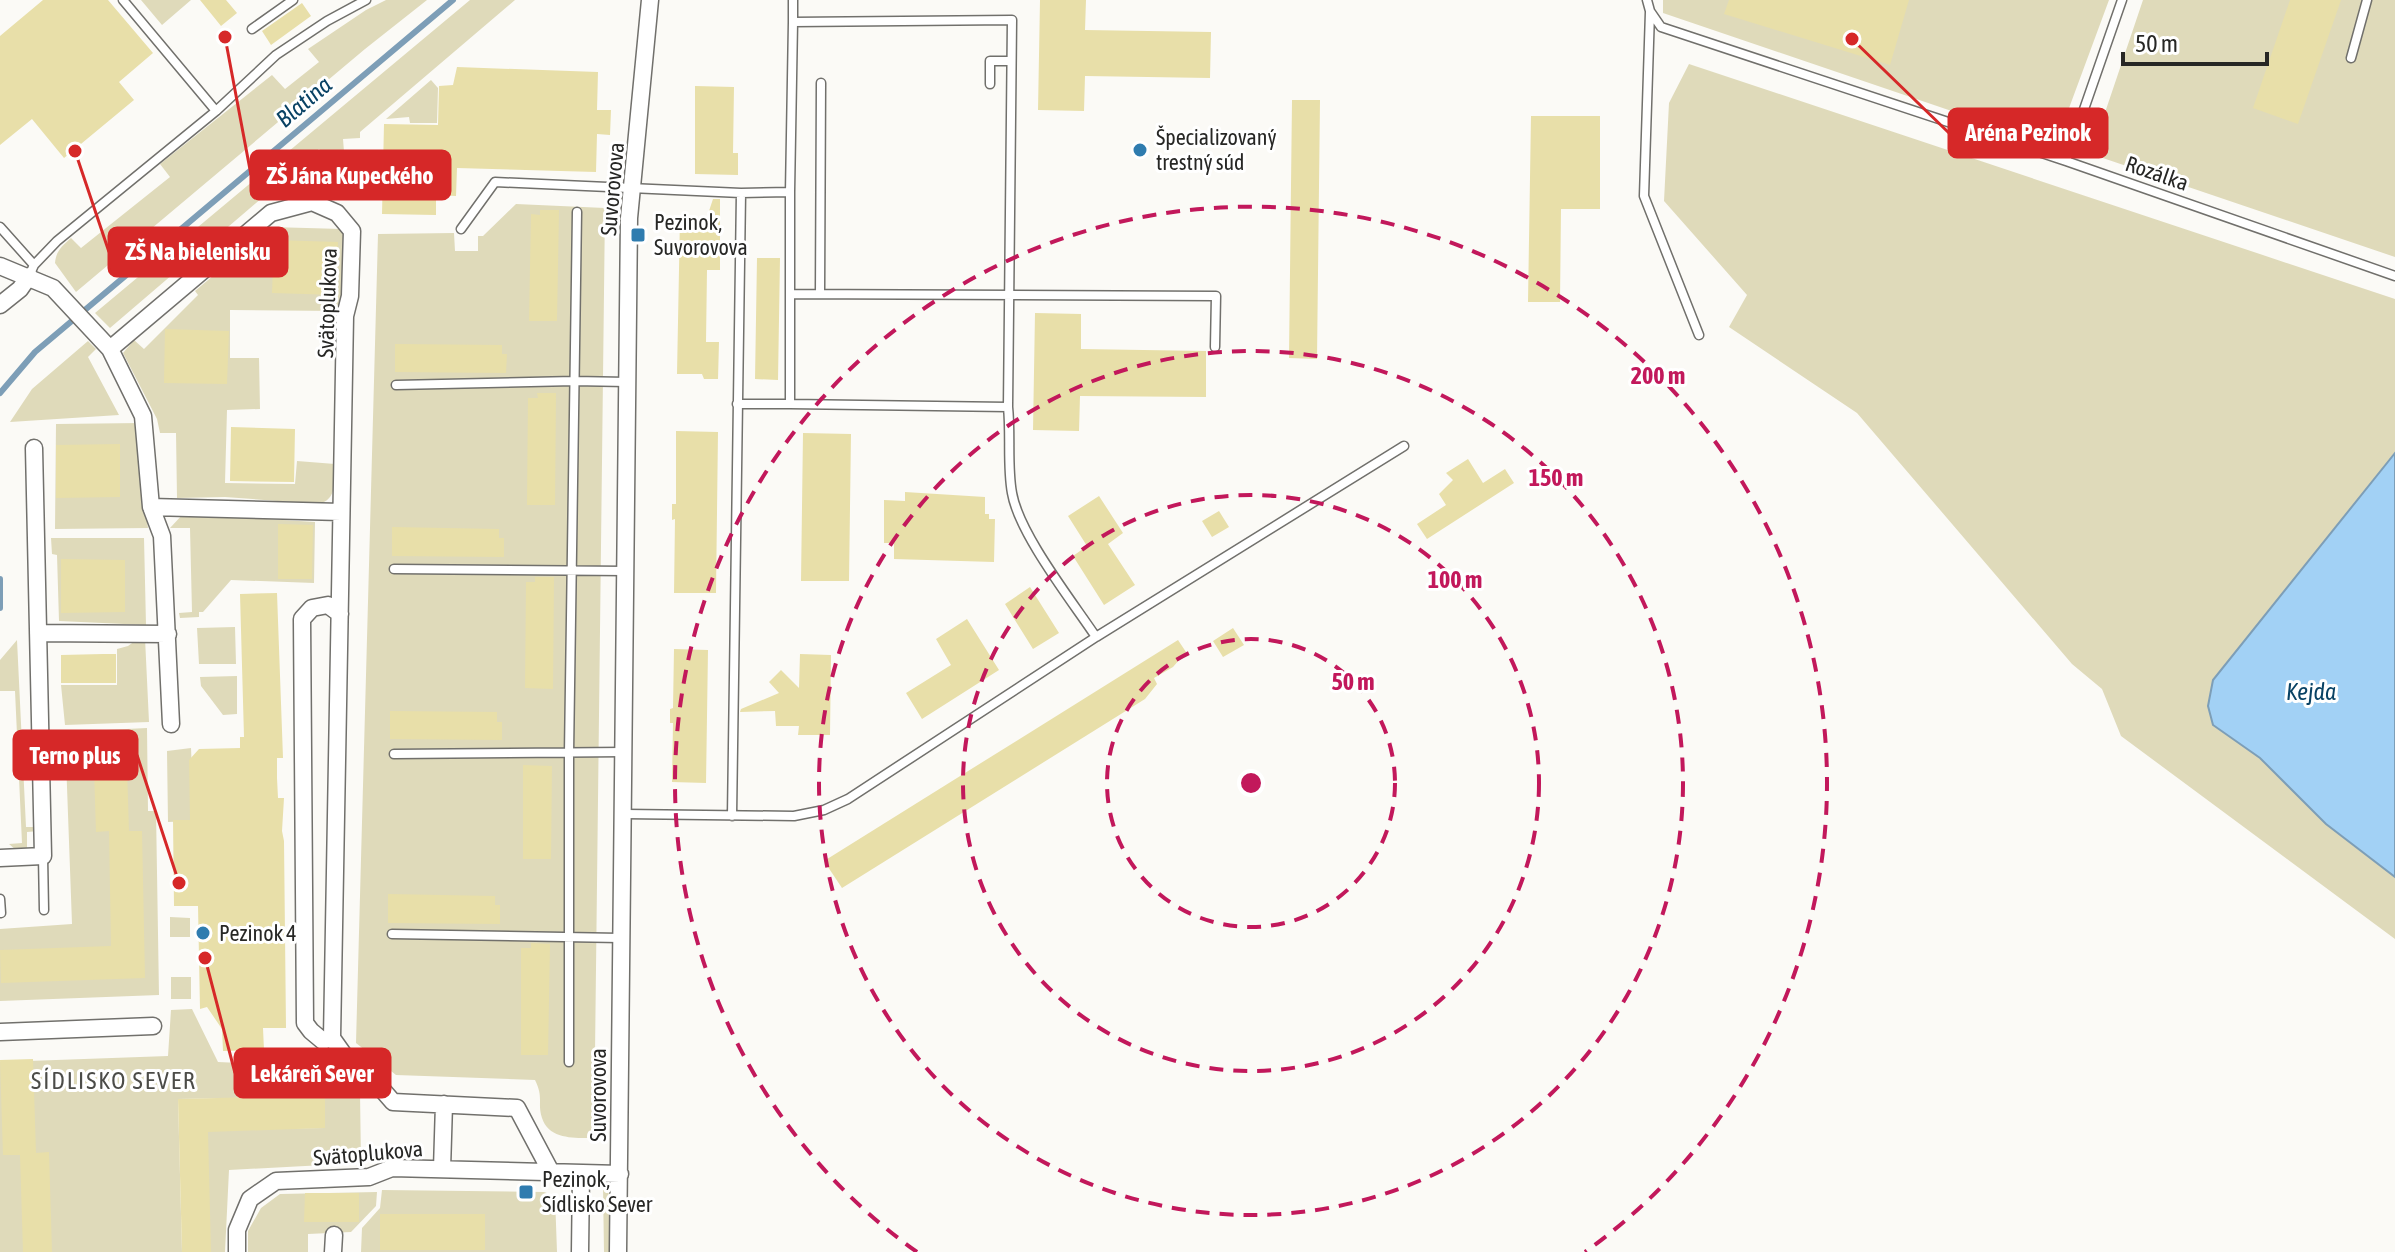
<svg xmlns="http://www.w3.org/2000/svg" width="2395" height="1252" viewBox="0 0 2395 1252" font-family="'Asap Condensed',sans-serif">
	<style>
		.green { fill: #dfdaba }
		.water { fill: #a2d1f5; stroke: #7d9eb7; stroke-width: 2 }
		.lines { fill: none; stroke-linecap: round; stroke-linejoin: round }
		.stream { stroke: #7d9eb7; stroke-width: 6 }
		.building { fill: #e8dfa9 }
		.service-casing { stroke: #71706c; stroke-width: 11 }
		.minor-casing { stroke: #71706c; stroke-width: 19 }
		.service { stroke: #fff; stroke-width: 8 }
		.minor { stroke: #fff; stroke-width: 16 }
		.ring { fill: none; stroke: #c2185b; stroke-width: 4; stroke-dasharray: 14 10 }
		.poi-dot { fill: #2f7caf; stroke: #fff; stroke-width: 3 }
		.labels { text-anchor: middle; stroke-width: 6; stroke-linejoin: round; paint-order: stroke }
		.poi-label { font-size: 22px; fill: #272725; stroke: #fff; text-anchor: start }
		.street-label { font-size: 22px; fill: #272725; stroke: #fff }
		.water-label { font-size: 24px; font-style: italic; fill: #094264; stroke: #fff }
		.neighbourhood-label { font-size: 24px; letter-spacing: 2px; fill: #4c4c48; stroke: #fff }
		.centre { fill: #c2185b; stroke: #fff; stroke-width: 4 }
		.ring-label { font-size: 24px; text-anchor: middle; font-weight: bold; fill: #c2185b; stroke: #fff; stroke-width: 6; stroke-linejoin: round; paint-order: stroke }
		.leader { fill: none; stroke: #d62828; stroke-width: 3 }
		.callout-dot { fill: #d62828; stroke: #fff; stroke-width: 3 }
		.callout { fill: #d62828; stroke: #d62828; stroke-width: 3 }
		.callout-label { font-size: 24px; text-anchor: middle; font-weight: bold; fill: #fff }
	</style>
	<rect width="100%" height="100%" fill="#fbfaf6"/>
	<!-- green -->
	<path class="green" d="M141 0H191L162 25Z
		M386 0H427L365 49 76 292 55 263C56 251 62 246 71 238L81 248 170 177 160 164 272 75 285 89 319 62 308 49 366 10Z
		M470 0H515L360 132V138L343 139 346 177 319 149 110 328 95 313Z
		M1663 0H2109L2055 146 1663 13Z
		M2143 0H2395V257L2091 154Z
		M1689 64 2395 299V453L2213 680 2208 706 2213 725 2260 758 2326 824 2395 877V939L2121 736 2102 689 2072 664 1857 413 1729 327 1747 295 1664 201 1669 103Z
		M431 80 438 88 437 123H410L409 117 386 119Z
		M516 204 605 208 594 1138C576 1138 549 1140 542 1118 537 1103 544 1098 535 1080L396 1075 356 1043 378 234 454 233 455 251H478V236H483Z
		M271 227 342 229 347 232V297L338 311 230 310V358H259L260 409 227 410 225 483 295 484 297 461 335 464C334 480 338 500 318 504L225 497 177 498 176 433H160L157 419 123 353 134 340 144 349 198 295 195 291Z
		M88 341 96 349 88 357 119 415 10 422 32 389Z
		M141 423 143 492 148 528 55 529 56 424Z
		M183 514 315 522 314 583 231 580 203 612H199V617L180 618 179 613 192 612 190 528H170Z
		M51 538H144L146 625 59 621 57 555 52 554Z
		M235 627 236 664H199L197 628Z
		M139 638H145L149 722 65 725 61 685H117V649L128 646Z
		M17 640 26 827H39V831L27 832V849L16 850 9 844 22 843 15 691H0V660Z
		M237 676V714L223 715 201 686 200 677Z
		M147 728 148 811H156L159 995 0 1001V929L72 924 65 732Z
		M191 748 194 821 168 822 167 751Z
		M170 917 190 918V937H170Z
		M171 977H191V999H171Z
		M192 1009 218 1062 304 1066 336 1079 360 1093 361 1163 229 1170 225 1252H207L198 1130 325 1128V1096L178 1099 182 1252H0V1062L168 1056 171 1010Z
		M603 1187 608 1191 610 1199V1252H604Z
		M382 1190 544 1192 555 1196 557 1252H361L362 1228 380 1208Z
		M377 1192 376 1206 351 1232 308 1234V1252H248V1231L261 1208 280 1194Z"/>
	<!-- water -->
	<path class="water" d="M2395 453V877L2326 824 2260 758 2213 725 2208 706 2213 680Z"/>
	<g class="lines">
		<!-- stream -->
		<path class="stream" d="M0 393 35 352 453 0
			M0 579V608"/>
	</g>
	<!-- building -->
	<path class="building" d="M43 0H108L153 53 119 82 134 100 64 158 32 119 0 145V36Z
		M200 0H226L237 13 221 26Z
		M1040 0H1086L1085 30 1211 32 1210 78 1085 76 1084 111 1038 110Z
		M1729 0H1909L1890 65 1724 14Z
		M2290 0H2341L2298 124 2253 108Z
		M302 3 311 16 271 45 262 31Z
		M457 67 598 72 597 110H611L610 135 597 134 596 172 457 168 456 196 436 195V215L382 214 384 124 438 125 439 86 453 85Z
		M695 86 734 87 733 153H738V175L695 174Z
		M1292 100H1320L1317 359 1289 358Z
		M1531 116H1600V209H1561L1560 302H1528Z
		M713 199H720V270H707L706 342H719L718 379H704L702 374H677L680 217H707Z
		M540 210H559L557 321H529L531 214 540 215Z
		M274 240 338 242 337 295 272 293Z
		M757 258H780L778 380 755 379Z
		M1035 313 1081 314V349L1206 351V397L1080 396 1079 431 1033 430Z
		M165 329 229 331 227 384 164 383Z
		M395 344 502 345V354H507L506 373 395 372Z
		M537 393H556L555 505H527L528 398H538Z
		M231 427 295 429 294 482 230 481Z
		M676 431 718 432 716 593H674L675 519 672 520V504H676Z
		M803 433 851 434 849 581H801Z
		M120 444V497L56 498V445Z
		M1468 459 1483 483 1505 469 1514 483 1427 539 1417 524 1446 505 1439 494 1453 480 1446 473Z
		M905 492 985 497V514H989V519H995L994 562 894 559V543H884V500L905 501Z
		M1099 496 1123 533 1108 544 1135 585 1104 605 1073 556 1087 546 1068 516Z
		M1219 511 1229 527 1212 537 1202 521Z
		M278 524 313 525 312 579H278Z
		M392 527 499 529V538H504V557L392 556Z
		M61 559 125 560V612L61 613Z
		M535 577H554L553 689 525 688 526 582H535Z
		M1030 587 1059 633 1033 649 1005 604Z
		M277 593 283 758H277V778L278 798H284L282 831 284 841 286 1028H263L264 1050 223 1051 222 1029 207 1007 200 1009 198 906H174L173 820H190L189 760 199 749 240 748V737H244L240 594Z
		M967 619 999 670 922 719 906 693 951 665 936 639Z
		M1233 628 1244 645 1223 657 1213 641Z
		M1178 640 1186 652 1173 667 1154 678 1157 684 1145 699 842 888 824 861Z
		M674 649 708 650 706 783 672 782 673 723H670V709L673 708Z
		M103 654H116V683H61V655Z
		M800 654 831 655 830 735H798L799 726H776L775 711 740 712 741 709 779 693 769 682 781 670 799 688Z
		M390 711 497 712V722H502V740L390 739Z
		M126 736 129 831H142L145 978 1 983 0 950 111 946 109 831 96 832 93 737Z
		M523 765 552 766 551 859H523Z
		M388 894 495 896V905H500V924L388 923Z
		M531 943 550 944 548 1055H521V948H531Z
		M33 1059 36 1153 49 1152 52 1252H23L20 1155H3L0 1060Z
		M325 1095V1128L208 1132 211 1252H182L178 1099Z
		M305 1193H359V1222H304Z
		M380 1214H485V1250H380Z"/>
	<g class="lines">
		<defs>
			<path id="service" d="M123 0 216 111
				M793 0V22
				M1647 0 1650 11 1661 27 2066 161 2395 276
				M1650 12 1644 196 1699 335
				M252 29 293 0
				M2351 58 2367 0
				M990 84V61H1011
				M2066 161 2122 0
				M0 227 34 265
				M461 229 495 182 741 193 790 192V404H737
				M29 276 34 265 57 241 216 111 276 55 327 21 366 0
				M790 294 1216 296 1215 347
				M820 294 821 83
				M396 385 574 381 627 382
				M790 404 1008 407 1012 20 793 22 790 192
				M1008 407C1011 435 1007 466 1012 493 1019 534 1072 601 1096 637
				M394 569 626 571
				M394 754 625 752
				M625 814 794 816 824 810 848 799 1096 637 1404 446
				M732 816 741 193
				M43 856 44 910
				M0 899 1 913
				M392 934 620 938
				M569 1062V753L577 212"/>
			<path id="minor" d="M0 266 53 288 110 349 143 416 151 507 162 536 171 724
				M0 305 20 289 29 276
				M110 349 271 213 312 202 337 213 352 231 350 296 345 316 332 1038 349 1062 373 1079 393 1102 517 1108 551 1172
				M151 507 341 512
				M38 633 168 634
				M0 858 43 856 34 448
				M0 1032 153 1026
				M332 1038 323 1041 311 1031 305 1023 302 619 312 608 328 605 340 614
				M442 1169 444 1104
				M237 1252V1230L250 1199 276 1181 369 1177 392 1168 620 1174
				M333 1252 334 1235
				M580 1252 581 1174
				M618 1252 629 218 650 0"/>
		</defs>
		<!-- service casing -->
		<use href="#service" class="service-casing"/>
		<!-- minor casing -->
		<use href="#minor" class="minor-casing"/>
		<!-- service -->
		<use href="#service" class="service"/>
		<!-- minor -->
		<use href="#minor" class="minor"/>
	</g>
	<!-- distance rings -->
	<g class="ring">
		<circle cx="1251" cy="783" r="144"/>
		<circle cx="1251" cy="783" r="288"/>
		<circle cx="1251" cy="783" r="432"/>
		<path d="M917 1252A576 576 0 1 1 1585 1252"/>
	</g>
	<!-- markers -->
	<g class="poi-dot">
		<circle cx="1140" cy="150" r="8"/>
		<rect x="630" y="227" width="16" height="16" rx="4"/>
		<circle cx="203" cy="933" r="8"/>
		<rect x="518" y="1184" width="16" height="16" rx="4"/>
	</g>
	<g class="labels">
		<!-- poi labels -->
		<g class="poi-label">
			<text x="1156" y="145">Špecializovaný<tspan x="1156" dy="25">trestný súd</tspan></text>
			<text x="654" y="230">Pezinok,<tspan x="654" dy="25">Suvorovova</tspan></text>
			<text x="219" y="941">Pezinok 4</text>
			<text x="542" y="1187">Pezinok,<tspan x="542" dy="25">Sídlisko Sever</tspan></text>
		</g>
		<!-- street labels -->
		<g class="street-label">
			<text transform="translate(2157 173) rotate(19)" y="8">Rozálka</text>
			<text transform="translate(612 189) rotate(-85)" y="8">Suvorovova</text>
			<text transform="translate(327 303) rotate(-88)" y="8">Svätoplukova</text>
			<text transform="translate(598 1095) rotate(-90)" y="8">Suvorovova</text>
			<text transform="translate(368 1153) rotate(-5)" y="8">Svätoplukova</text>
		</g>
		<!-- water labels -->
		<g class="water-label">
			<text transform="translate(304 102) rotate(-40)" y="8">Blatina</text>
			<text x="2311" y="700">Kejda</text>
		</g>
		<!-- neighbourhood labels -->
		<g class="neighbourhood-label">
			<text x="114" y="1089">SÍDLISKO SEVER</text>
		</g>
	</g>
	<circle cx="1251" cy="783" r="12" class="centre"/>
	<g class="ring-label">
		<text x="1658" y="384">200 m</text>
		<text x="1556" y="486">150 m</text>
		<text x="1455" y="588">100 m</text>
		<text x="1353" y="690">50 m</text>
	</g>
	<!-- callouts -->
	<path class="leader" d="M1852 39L1949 133M225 37L251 175M75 151L109 252M179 883L137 755M205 958L235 1073"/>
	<g class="callout-dot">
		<circle cx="1852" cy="39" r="8"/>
		<circle cx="225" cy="37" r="8"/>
		<circle cx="75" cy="151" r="8"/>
		<circle cx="179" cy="883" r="8"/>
		<circle cx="205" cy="958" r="8"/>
	</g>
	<g class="callout">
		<rect x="1949" y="109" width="158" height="48" rx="8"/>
		<rect x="251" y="151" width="199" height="48" rx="8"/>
		<rect x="109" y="228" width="178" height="48" rx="8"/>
		<rect x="14" y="731" width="123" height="48" rx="8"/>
		<rect x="235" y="1049" width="155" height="48" rx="8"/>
	</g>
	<g class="callout-label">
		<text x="2028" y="141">Aréna Pezinok</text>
		<text x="350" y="184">ZŠ Jána Kupeckého</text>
		<text x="198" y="260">ZŠ Na bielenisku</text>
		<text x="75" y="764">Terno plus</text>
		<text x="312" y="1082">Lekáreň Sever</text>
	</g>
	<!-- scale -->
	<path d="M2123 52v12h144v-12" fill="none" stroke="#272725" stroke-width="4"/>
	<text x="2135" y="52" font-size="24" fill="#272725" stroke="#ffffff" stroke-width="6" paint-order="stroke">50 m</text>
</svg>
